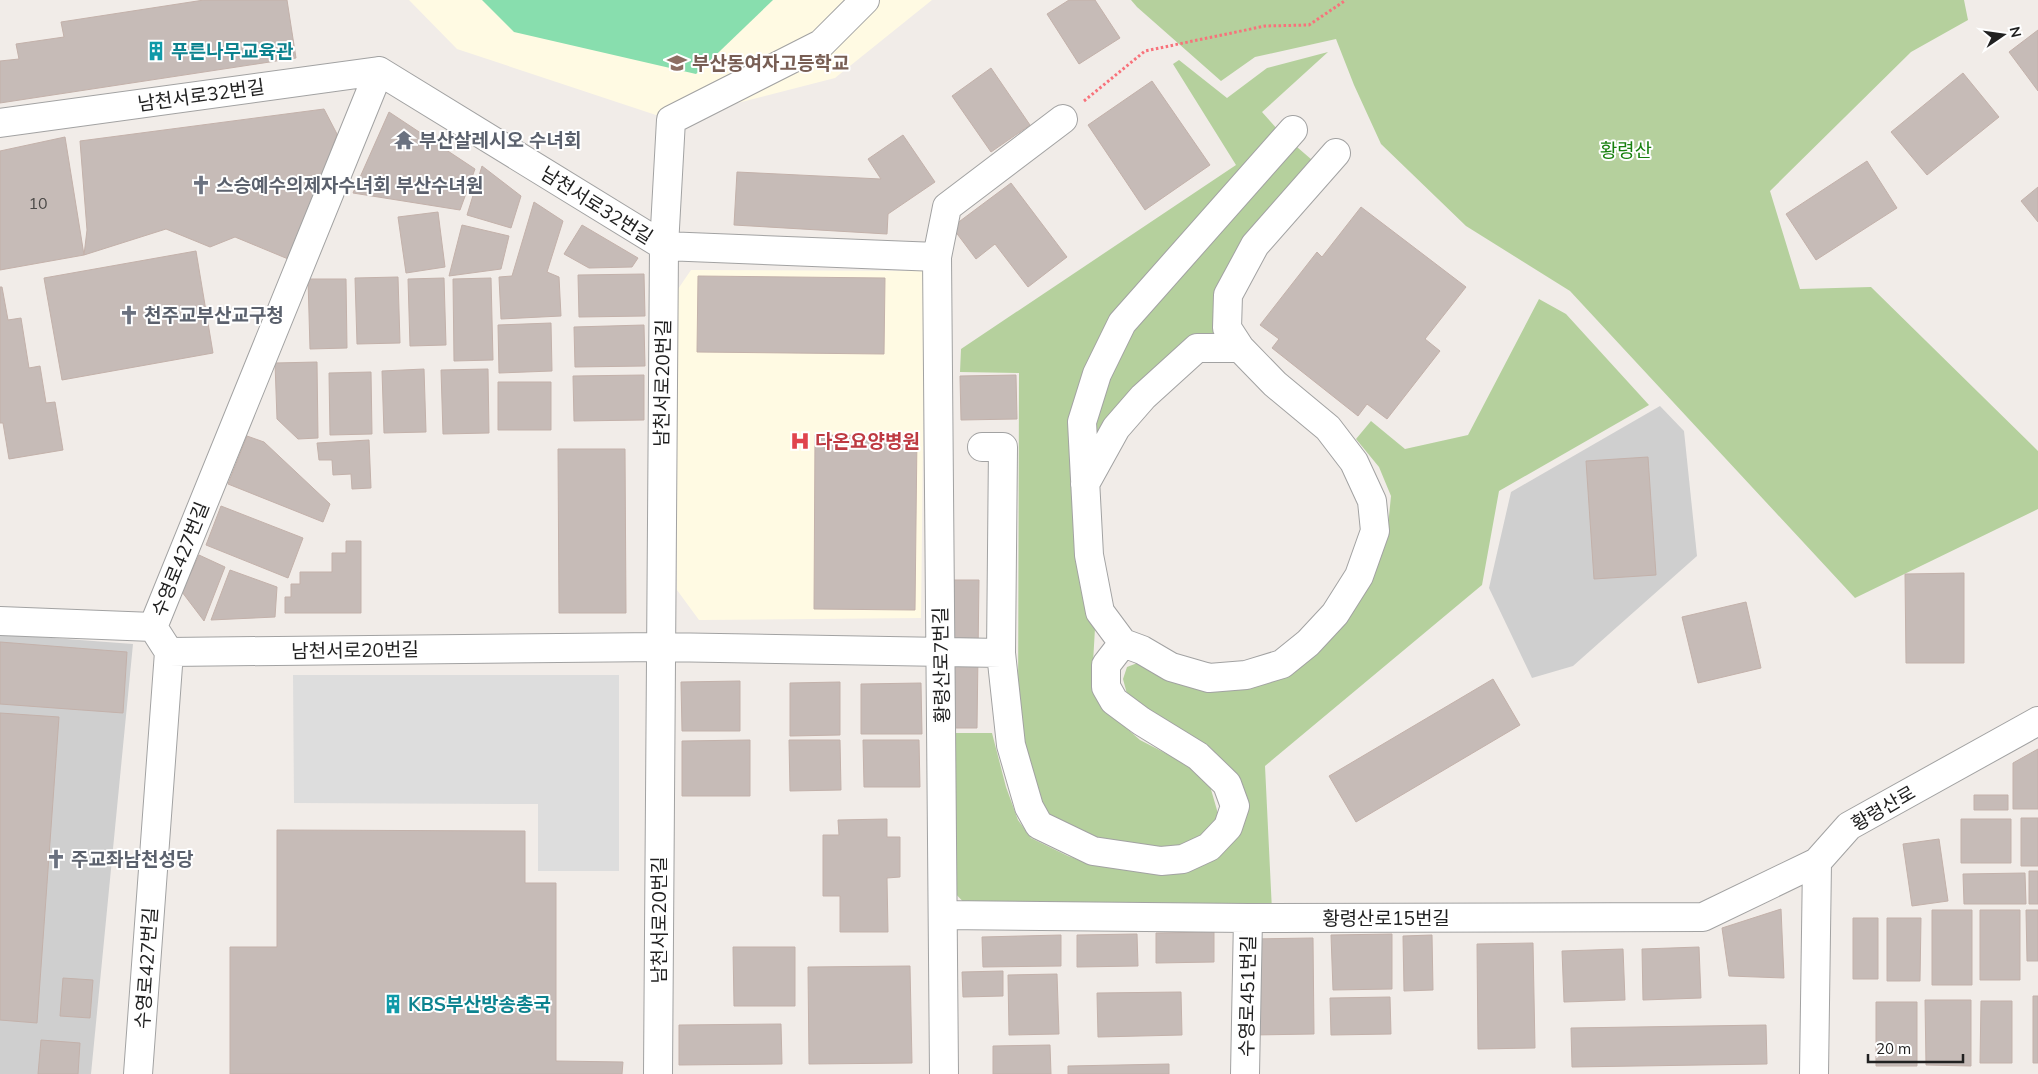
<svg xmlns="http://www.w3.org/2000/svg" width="2038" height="1074" viewBox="0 0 2038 1074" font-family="Mulish,'Noto Sans KR',sans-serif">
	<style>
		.education { fill: #fffae3 }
		.religious { fill: #cfcfcf }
		.forest { fill: #b5d09d }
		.pitch { fill: #88deae }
		.parking { fill: #ddd }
		.building { fill: #c6bbb7; stroke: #c3b1aa }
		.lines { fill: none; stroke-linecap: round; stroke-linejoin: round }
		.minor-casing { stroke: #a2a2a2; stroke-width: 30 }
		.path { stroke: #f8727b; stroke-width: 3; stroke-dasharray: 2.5 2.5; stroke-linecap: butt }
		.minor { stroke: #fff; stroke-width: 28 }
		.labels { text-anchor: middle; stroke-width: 4; stroke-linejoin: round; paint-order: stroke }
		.number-label { font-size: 16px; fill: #4a4846 }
		.culture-label { font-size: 19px; font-weight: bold; fill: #0d838f; stroke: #fff; text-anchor: start }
		.education-label { font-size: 19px; font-weight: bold; fill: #785e54; stroke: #fff; text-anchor: start }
		.street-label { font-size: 19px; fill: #212121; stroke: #fff }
		.worship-label { font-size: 19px; font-weight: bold; fill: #5b616d; stroke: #fff; text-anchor: start }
		.park-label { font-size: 19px; fill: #17800e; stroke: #fff }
		.health-label { font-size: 19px; font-weight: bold; fill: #be3a42; stroke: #fff; text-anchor: start }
	</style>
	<rect width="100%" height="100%" fill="#f1ece8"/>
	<!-- education -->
	<path class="education" d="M409 0H932L835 78 671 120 457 49Z
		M691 270 925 271 921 618 699 620 677 590 676 292Z"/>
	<!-- religious -->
	<path class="religious" d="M1660 406 1684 431 1697 556 1573 666 1532 678 1489 588 1511 492Z
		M0 634 133 644 91 1074H0Z"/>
	<!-- forest -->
	<path class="forest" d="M1131 0H1964L1968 20 1911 52 1770 191 1800 289 1871 287 2038 451V509L1855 598 1570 291 1466 226 1381 144 1354 85 1336 39 1255 57 1221 81 1137 7Z
		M1328 52 1262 112 1278 130 1085 379 1095 628 1093 663 1095 692 1109 713 1140 740 1196 769 1210 786 1219 817 1197 844 1173 851 1126 847 1072 831 1051 820 1037 802 1018 725 1019 373 960 372 961 349 1236 165 1173 64 1179 60 1227 98 1267 68Z
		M1290 141 1319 166 1217 332 1183 343 1092 450V415L1130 329Z
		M1539 299 1566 314 1649 405 1499 491 1482 585 1265 766 1272 911 971 910 952 890 955 733H992L1006 787 1018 820 1031 838 1068 856 1093 865 1234 841 1246 819 1244 793 1236 776 1210 747 1166 721 1127 694 1123 679 1127 667 1140 662 1213 689 1348 619 1374 577 1387 536 1391 496 1379 467 1356 439 1371 421 1405 449 1468 435Z"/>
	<!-- pitch -->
	<path class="pitch" d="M482 0H773L696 74 514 32Z"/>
	<!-- parking -->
	<path class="parking" d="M293 675H619V871H538V804L294 803Z"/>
	<!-- building -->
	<path class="building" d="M204 0H287L296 58 0 103V61L19 59 16 44 64 37 61 22Z
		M1069 0H1095L1120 38 1079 64 1047 14Z
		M2038 30V91L2009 52Z
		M991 68 1030 125 991 152 952 96Z
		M1963 73 1999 117 1927 175 1891 132Z
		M1152 81 1210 165 1145 210 1088 125Z
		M324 109 337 134 293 261 235 237 210 247 166 229 84 255 87 230 80 141Z
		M389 112 475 169 460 210 353 193Z
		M903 135 935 182 888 214 887 234 734 225 737 172 881 179 868 159Z
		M65 137 84 255 0 270V151Z
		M1867 161 1897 208 1816 260 1786 214Z
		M482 166 521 196 511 228 467 215Z
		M1011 183 1067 257 1028 287 995 244 976 259 952 227Z
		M2038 187V222L2021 201Z
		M534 202 563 221 547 272 559 277 561 316 501 319 499 277 512 276Z
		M1361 207 1466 287 1425 339 1440 351 1387 419 1367 404 1358 416 1272 348 1279 339 1260 325 1317 252 1322 257Z
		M438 212 445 267 406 273 398 217Z
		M462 225 509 236 501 269 449 276Z
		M582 225 638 258 632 267 589 268 564 254Z
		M196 251 213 353 62 380 44 278Z
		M644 274 645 316 579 317 578 275Z
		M698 276 885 278 884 354 697 352Z
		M398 277 400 343 357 344 355 278Z
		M444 278 446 345 410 346 408 279Z
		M491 278 493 360 454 361 453 279Z
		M308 279H346L347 348 310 349Z
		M0 287H2L8 320 21 318 29 368 40 366 46 403 55 402 63 450 9 459 3 423H0Z
		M551 323 552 371 499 373 498 325Z
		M644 325 645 366 575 367 574 327Z
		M317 362 318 438 298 439 277 419 275 363Z
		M424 369 426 432 384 433 382 371Z
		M488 369 489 433 443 434 441 370Z
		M371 372 372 434 330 435 329 373Z
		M644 375V420L574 421 573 376Z
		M1016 375 1017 419 961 420 960 376Z
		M498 382H551V430H498Z
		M815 435 917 436 915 610 814 609Z
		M247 436 264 442 330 504 323 522 228 484Z
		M369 440 371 488 352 489 351 474 333 475 332 460H319L317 443Z
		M558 449H625L626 613H559Z
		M1648 457 1656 575 1594 579 1586 461Z
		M221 506 303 538 288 578 206 545Z
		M346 541H361V613H285V597H291V584H300V572H332V553H346Z
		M199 555 225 567 204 621 182 592Z
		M230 570 277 587 275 617 211 620Z
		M1964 573V663H1906L1905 574Z
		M954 580H979L977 728H952Z
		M1746 602 1761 668 1698 683 1682 617Z
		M0 642 127 652 123 713 0 704Z
		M1493 679 1520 725 1356 822 1329 776Z
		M740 681V731H682L681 682Z
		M840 682V735L790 736V683Z
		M921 683 922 734H861V684Z
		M0 713 59 717 37 1023 0 1020Z
		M750 740V796H682V741Z
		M789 740H840L841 790 790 791Z
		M863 740H919L920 787H864Z
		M2038 749V809H2013V763Z
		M1974 795H2008V810H1974Z
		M2021 818H2038V866H2021Z
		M887 819V837H900V877L887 878 888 932H840V896H823V835H839L838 820Z
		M1961 819H2011V863H1961Z
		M277 830 525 831V883H556V1061L623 1062 622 1074H230V947H277Z
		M1939 839 1948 901 1912 906 1903 844Z
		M2029 871H2038V904H2029Z
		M2025 873 2026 904H1964L1963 874Z
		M1781 909 1784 978 1729 976 1722 928Z
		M1932 910H1972V985H1932Z
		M1980 910H2020V980H1980Z
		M2026 910H2038V961H2027Z
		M1853 918H1878V979H1853Z
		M1887 918H1921L1920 981H1887Z
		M1214 932V962L1156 963V933Z
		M1137 934 1138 966 1077 967V935Z
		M1392 934V989L1333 990 1331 935Z
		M1061 935V966L983 967 982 937Z
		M1432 935 1433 990 1404 991 1403 936Z
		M1313 938 1314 1034 1253 1035 1251 939Z
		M1533 943 1535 1048 1478 1049 1477 944Z
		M733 947H795V1006H734Z
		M1699 947 1701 998 1643 1000 1642 949Z
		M1623 949 1625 1000 1564 1002 1562 951Z
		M910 966 912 1063 809 1064 808 967Z
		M1003 971V996L963 997 962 972Z
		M1057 974 1059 1034 1009 1035 1008 975Z
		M63 978 93 980 90 1018 60 1016Z
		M1181 992 1182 1035 1098 1037 1097 993Z
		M2033 996H2038V1063H2033Z
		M1390 997 1391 1034 1331 1035 1330 998Z
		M1925 1000H1971V1066L1926 1065Z
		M1981 1001H2012V1063H1980Z
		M1876 1002H1917V1066H1876Z
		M781 1024 782 1064 679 1065V1025Z
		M1766 1025 1767 1064 1572 1067 1571 1028Z
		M41 1040 80 1043 78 1074H38Z
		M1050 1045 1051 1074H993V1046Z
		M1169 1064V1074H1068V1066Z"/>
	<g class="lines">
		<defs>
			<path id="minor" d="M0 123 379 71 664 246 937 257 947 207 1063 119
				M1293 130 1122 323 1097 374 1082 422 1089 555 1100 612 1123 643 1142 650 1171 667 1209 678 1246 675 1282 664 1308 643 1335 614 1359 576 1375 531 1372 501 1354 462 1328 428 1275 384 1240 348 1227 328 1228 295 1255 245 1336 153
				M937 257 944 1074
				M982 447H1003L1001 653 1011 745 1029 807 1039 825 1093 851 1161 861 1183 859 1209 847 1228 827 1235 806 1227 784 1198 756 1141 721 1114 701 1106 687V665L1123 643
				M1085 484 1116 428 1143 397 1197 348H1240
				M0 621 153 627
				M169 652 660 647 1001 653
				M943 915 1248 918 1703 917 1817 862
				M138 1074 169 652 153 627 379 71
				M658 1074 664 246 671 120 821 44 865 0
				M1245 1074 1248 918
				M1814 1074 1817 862 1849 826 2038 721"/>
		</defs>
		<!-- minor casing -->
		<use href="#minor" class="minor-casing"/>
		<!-- path -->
		<path class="path" d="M1084 101 1145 51 1265 26 1309 25 1346 0"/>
		<!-- minor -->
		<use href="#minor" class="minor"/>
	</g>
	<!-- icons -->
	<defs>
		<symbol id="building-bare" viewBox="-9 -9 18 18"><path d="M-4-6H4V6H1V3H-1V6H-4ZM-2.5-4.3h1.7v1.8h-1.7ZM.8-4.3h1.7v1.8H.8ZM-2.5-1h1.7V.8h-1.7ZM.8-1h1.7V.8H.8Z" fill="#0f9aa8" stroke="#fff" stroke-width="2.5" paint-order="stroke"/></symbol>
		<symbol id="school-bare" viewBox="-9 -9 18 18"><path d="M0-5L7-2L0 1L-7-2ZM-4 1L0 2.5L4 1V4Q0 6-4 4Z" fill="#8d6e63" stroke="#fff" stroke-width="2.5" paint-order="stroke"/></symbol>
		<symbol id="temple-bare" viewBox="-9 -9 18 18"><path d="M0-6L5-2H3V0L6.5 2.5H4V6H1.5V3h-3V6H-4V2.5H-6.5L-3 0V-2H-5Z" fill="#6b7280" stroke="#fff" stroke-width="2.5" paint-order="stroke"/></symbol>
		<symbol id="church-bare" viewBox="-9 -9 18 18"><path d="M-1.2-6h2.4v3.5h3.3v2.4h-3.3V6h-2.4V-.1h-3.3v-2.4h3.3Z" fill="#6b7280" stroke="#fff" stroke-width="2.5" paint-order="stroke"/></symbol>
		<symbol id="hospital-bare" viewBox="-9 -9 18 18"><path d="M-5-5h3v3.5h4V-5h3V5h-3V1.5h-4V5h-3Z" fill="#e0444e" stroke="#fff" stroke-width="2.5" paint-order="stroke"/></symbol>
	</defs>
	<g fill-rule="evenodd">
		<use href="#building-bare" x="142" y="37" width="28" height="28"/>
		<use href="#school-bare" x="663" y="49" width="28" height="28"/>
		<use href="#temple-bare" x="390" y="126" width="28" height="28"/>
		<use href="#church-bare" x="187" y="171" width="28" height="28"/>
		<use href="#church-bare" x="115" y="301" width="28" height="28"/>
		<use href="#hospital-bare" x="786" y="427" width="28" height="28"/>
		<use href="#church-bare" x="42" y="845" width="28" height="28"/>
		<use href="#building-bare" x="379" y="990" width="28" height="28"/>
	</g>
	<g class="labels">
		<!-- number labels -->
		<g class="number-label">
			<text x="38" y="209">10</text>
		</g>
		<!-- culture labels -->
		<g class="culture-label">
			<text x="171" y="58">푸른나무교육관</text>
			<text x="408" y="1011">KBS부산방송총국</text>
		</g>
		<!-- education labels -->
		<g class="education-label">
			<text x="692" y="70">부산동여자고등학교</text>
		</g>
		<!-- street labels -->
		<g class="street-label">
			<text transform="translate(201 95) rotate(-8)" y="7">남천서로32번길</text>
			<text transform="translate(597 205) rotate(32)" y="7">남천서로32번길</text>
			<text transform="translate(662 383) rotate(-89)" y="7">남천서로20번길</text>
			<text transform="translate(180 559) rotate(-68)" y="7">수영로427번길</text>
			<text transform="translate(355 650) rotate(-1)" y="7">남천서로20번길</text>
			<text transform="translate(941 665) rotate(-91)" y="7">황령산로7번길</text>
			<text transform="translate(1883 808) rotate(-30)" y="7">황령산로</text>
			<text x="1386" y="925">황령산로15번길</text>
			<text transform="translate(659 920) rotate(-90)" y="7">남천서로20번길</text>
			<text transform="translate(146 968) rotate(-86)" y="7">수영로427번길</text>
			<text transform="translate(1247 996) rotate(-89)" y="7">수영로451번길</text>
		</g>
		<!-- worship labels -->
		<g class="worship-label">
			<text x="419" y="147">부산살레시오 수녀회</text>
			<text x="216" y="192">스승예수의제자수녀회 부산수녀원</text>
			<text x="144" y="322">천주교부산교구청</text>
			<text x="71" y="866">주교좌남천성당</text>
		</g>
		<!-- park labels -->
		<g class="park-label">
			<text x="1626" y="157">황령산</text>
		</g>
		<!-- health labels -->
		<g class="health-label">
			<text x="815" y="448">다온요양병원</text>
		</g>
	</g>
	<!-- north arrow -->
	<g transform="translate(2003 35) rotate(77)" stroke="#ffffff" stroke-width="4" paint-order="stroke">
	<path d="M0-4L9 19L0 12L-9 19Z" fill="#212121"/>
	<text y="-8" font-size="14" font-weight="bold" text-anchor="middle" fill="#212121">N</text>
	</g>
	<!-- scale -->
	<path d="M1868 1054v8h95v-8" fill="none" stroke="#212121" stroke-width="2.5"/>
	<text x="1876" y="1054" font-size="15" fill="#212121" stroke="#ffffff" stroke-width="4" paint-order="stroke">20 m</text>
</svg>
